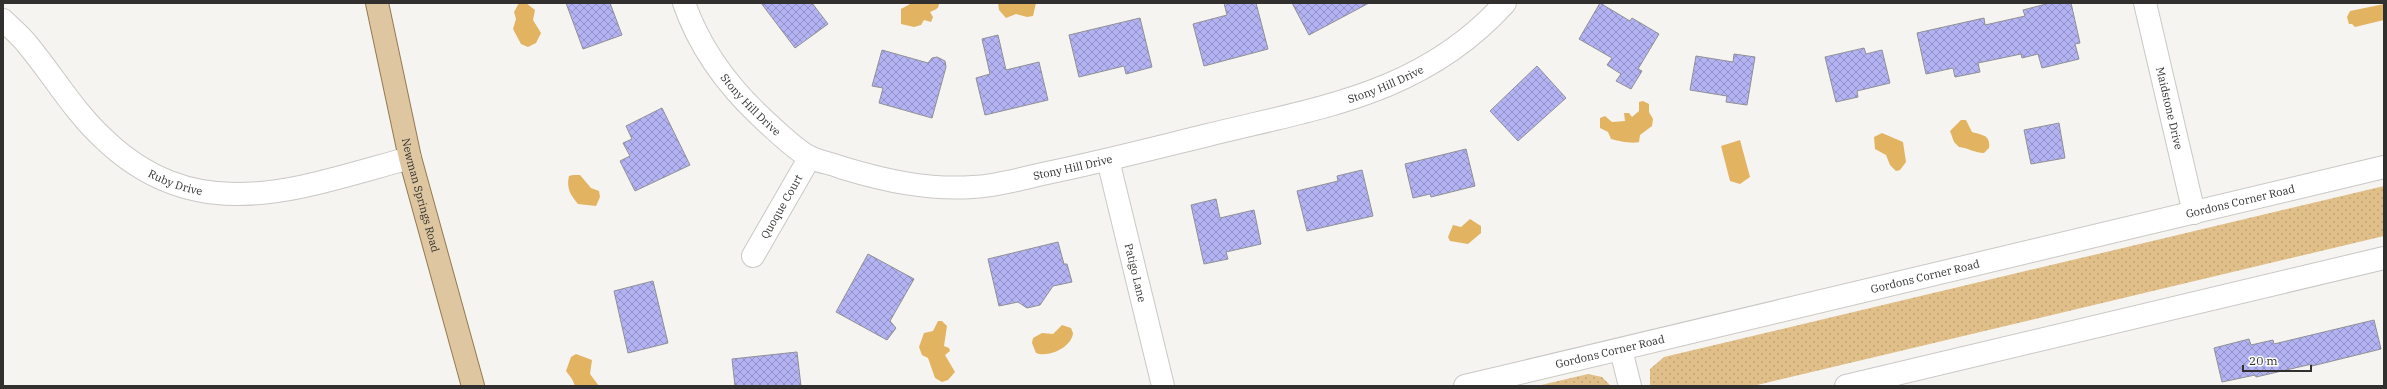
<svg xmlns="http://www.w3.org/2000/svg" width="2387" height="389" viewBox="0 0 2387 389" font-family="'IBM Plex Serif',serif">
	<style>
		.grass { fill: url(#grass-dots) }
		.water { fill: #e2b361 }
		.building { fill: url(#building-cross-hatch); stroke: #8f9094 }
		.lines { fill: none; stroke-linecap: round; stroke-linejoin: round }
		.street-casing { stroke: #cac8c4; stroke-width: 24 }
		.secondary-casing { stroke: #cac8c4; stroke-width: 24 }
		.primary-casing { stroke: #937a50; stroke-width: 24 }
		.street { stroke: #fff; stroke-width: 22 }
		.secondary { stroke: #fff; stroke-width: 22 }
		.primary { stroke: #dec7a0; stroke-width: 22 }
		.labels { text-anchor: middle; stroke-width: 3; stroke-linejoin: round; paint-order: stroke }
		.street-label { font-size: 11px; fill: #31302f; stroke: #fff }
	</style>
	<defs>
		<pattern id="grass-dots" width="8" height="8" patternUnits="userSpaceOnUse"><rect width="8" height="8" fill="#e0bf89"/><path d="M2 2h.1M6 6h.1" fill="none" stroke="#c1a477" stroke-width="1.8" stroke-linecap="round"/></pattern>
		<pattern id="building-cross-hatch" width="8" height="8" patternUnits="userSpaceOnUse"><rect width="8" height="8" fill="#b3b3f4"/><path d="M0 0l8 8M0 8l8-8" fill="none" stroke="#9292c6"/></pattern>
	</defs>
	<rect width="100%" height="100%" fill="#f6f4f0"/>
	<!-- grass -->
	<path class="grass" d="M2384 186V236L1753 386H1650V369L1664 357Z
		M1588 374 1602 377 1611 386H1537Z"/>
	<!-- water -->
	<path class="water" d="M519 3H526L535 10 533 20 541 33 536 43 528 47 521 44 513 29 516 19 514 12Z
		M912 3H939C939 9 935 10 930 12L933 17 931 22 924 20 921 25 914 27 901 24V9Z
		M998 3H1036L1033 16 1027 17 1016 14 1006 18 999 10Z
		M2384 4V20L2355 27 2352 24H2349L2347 17 2350 11Z
		M1643 101 1649 104V112L1653 119 1652 126 1640 135 1639 142C1633 144 1618 141 1611 139L1608 132 1600 128V118L1605 116 1612 122 1625 121 1624 113H1629L1632 117 1639 111V102Z
		M1961 120H1966L1972 132C1982 135 1991 135 1989 148L1984 153C1975 153 1968 148 1959 147L1954 142 1950 131Z
		M1882 133 1903 142 1906 162 1900 170 1896 171 1890 165 1886 155 1875 149 1874 137Z
		M1740 140 1750 177 1740 184 1730 181 1721 146Z
		M573 175H580L591 188 599 191 600 197 596 206 578 204C571 195 566 189 569 176Z
		M1470 219 1481 226V233L1468 244 1450 241 1448 237 1453 225 1461 227Z
		M938 321H942L947 326 944 346 949 348 950 351 945 355 955 372 948 380 942 382 935 378 928 358 922 355 919 347 924 333 933 331Z
		M1062 325 1071 328 1073 333C1072 347 1049 358 1036 353L1032 343 1033 338 1042 333 1053 334Z
		M576 354 592 360 590 374 599 386H575L572 379 566 371 571 357Z"/>
	<!-- building -->
	<path class="building" d="M566 3H610L622 35 583 49Z
		M761 3H812L828 24 795 48Z
		M1224 3H1256L1268 49 1204 66 1193 24 1227 15Z
		M1292 3H1369L1309 35Z
		M1600 3 1630 21 1632 18 1659 34 1638 69 1642 71 1631 89 1616 81 1621 74 1607 65 1612 58 1579 39Z
		M2050 3H2071L2080 43 2075 44 2079 59 2042 68 2038 54 2022 58 2021 54 1978 63 1980 72 1955 77 1953 68 1926 74 1917 33 1984 18 1985 25 2025 16 2023 10Z
		M1140 18 1152 67 1126 74 1124 66 1079 77 1069 35Z
		M998 35 1006 70 1039 62 1048 100 985 115 976 78 990 74 982 39Z
		M1864 48 1866 54 1882 50 1890 83 1857 91 1858 97 1836 102 1825 57Z
		M882 50 928 63 932 58 937 57 945 61 946 67 932 118 879 103 883 88 872 86Z
		M1734 54 1755 57 1747 105 1726 102 1727 96 1690 90 1696 56 1733 62Z
		M1537 66 1566 98 1518 141 1490 111Z
		M662 108 690 165 635 191 620 161 630 156 623 143 632 139 626 126Z
		M2059 123 2065 158 2031 164 2024 130Z
		M1466 149 1475 186 1431 197 1430 194 1413 198 1405 164Z
		M1362 170 1373 216 1307 231 1297 191 1338 181 1337 176Z
		M1216 199 1220 218 1254 210 1261 244 1226 252 1228 259 1204 264 1191 205Z
		M1058 242 1064 264H1067L1072 282 1053 286 1040 305 1027 308 1018 302 999 306 988 259Z
		M868 254 914 279 890 321 896 328 887 340 836 312Z
		M653 281 668 343 628 353 614 291Z
		M2374 320 2381 349 2312 366V364L2256 377 2255 375 2222 382 2214 348 2249 339 2251 345 2273 340 2274 344Z
		M797 352 801 386H735L732 359Z"/>
	<g class="lines">
		<defs>
			<g id="street">
				<path id="s1" d="M684 3C699 46 727 85 760 116 773 128 795 150 811 158 821 162 833 164 843 168 886 181 928 190 973 187 998 186 1023 178 1047 173 1101 162 1155 148 1208 135 1321 107 1423 94 1505 3"/>
				<path id="s2" d="M2145 3 2194 213"/>
				<path id="s3" d="M3 20C11 28 20 35 27 44 53 75 74 112 105 140 200 230 301 187 410 158"/>
				<path id="s4" d="M1108 160 1163 386"/>
				<path id="s5" d="M753 256 810 157"/>
				<path d="M1621 350 1630 386"/>
				<path d="M1846 386 2384 258"/>
			</g>
			<g id="secondary">
				<path id="s6" d="M1465 386 2384 167"/>
			</g>
			<g id="primary">
				<path id="s7" d="M377 3 410 158 473 386"/>
			</g>
		</defs>
		<!-- street casing -->
		<use href="#street" class="street-casing"/>
		<!-- secondary casing -->
		<use href="#secondary" class="secondary-casing"/>
		<!-- primary casing -->
		<use href="#primary" class="primary-casing"/>
		<!-- street -->
		<use href="#street" class="street"/>
		<!-- secondary -->
		<use href="#secondary" class="secondary"/>
		<!-- primary -->
		<use href="#primary" class="primary"/>
	</g>
	<g class="labels">
		<!-- street labels -->
		<g class="street-label">
			<text dy="4" stroke="none"><textPath href="#s1" startOffset="795">Stony Hill Drive</textPath></text>
			<text dy="4" stroke="none"><textPath href="#s1" startOffset="123">Stony Hill Drive</textPath></text>
			<text dy="4" stroke="none"><textPath href="#s2" startOffset="108">Maidstone Drive</textPath></text>
			<text dy="4" stroke="none"><textPath href="#s1" startOffset="471">Stony Hill Drive</textPath></text>
			<text dy="4" stroke="none"><textPath href="#s3" startOffset="241">Ruby Drive</textPath></text>
			<text dy="4" stroke="none"><textPath href="#s7" startOffset="197">Newman Springs Road</textPath></text>
			<text dy="4" stroke="none"><textPath href="#s6" startOffset="797">Gordons Corner Road</textPath></text>
			<text dy="4" stroke="none"><textPath href="#s5" startOffset="57">Quoque Court</textPath></text>
			<text dy="4" stroke="none"><textPath href="#s4" startOffset="116">Patigo Lane</textPath></text>
			<text dy="4" stroke="none"><textPath href="#s6" startOffset="473">Gordons Corner Road</textPath></text>
			<text dy="4" stroke="none"><textPath href="#s6" startOffset="149">Gordons Corner Road</textPath></text>
		</g>
	</g>
	<!-- border -->
	<rect width="2387" height="389" fill="none" stroke="#31302f" stroke-width="8"/>
	<!-- scale -->
	<path d="M2243 365v6h68v-6" fill="none" stroke="#31302f" stroke-width="2"/>
	<text x="2249" y="365" font-size="12" fill="#31302f" stroke="#ffffff" stroke-width="3" paint-order="stroke">20 m</text>
</svg>
